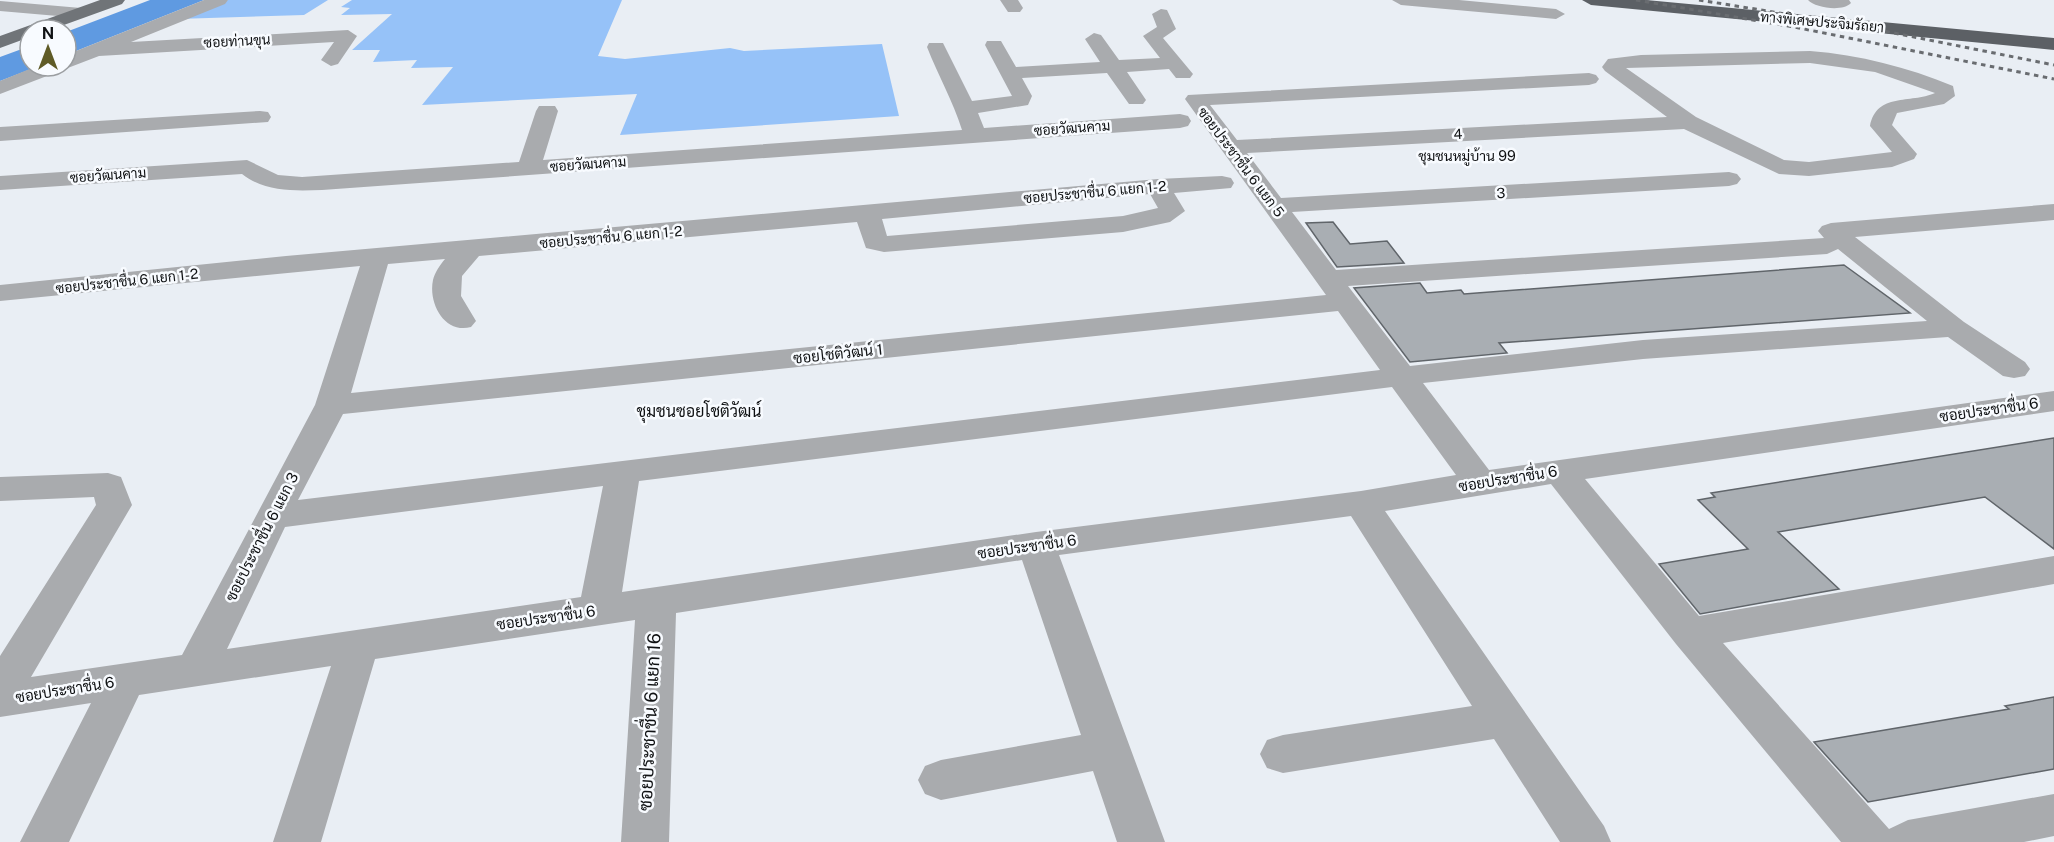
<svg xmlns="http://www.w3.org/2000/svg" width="2054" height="842" viewBox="0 0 2054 842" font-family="'Public Sans',Sarabun,sans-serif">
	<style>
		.green { fill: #96c2f8 }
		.water { fill: #5f9ae1 }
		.building { fill: #a9aeb3; stroke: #60656a; stroke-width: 1.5 }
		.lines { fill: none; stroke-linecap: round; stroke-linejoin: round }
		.minor { fill: #a9abae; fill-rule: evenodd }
		.major { fill: #707478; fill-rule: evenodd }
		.highway { fill: #5c6065; fill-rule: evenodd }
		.rail { stroke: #696c70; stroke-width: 3; stroke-dasharray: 4.5 4.5; stroke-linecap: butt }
		.labels { text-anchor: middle; stroke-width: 5; stroke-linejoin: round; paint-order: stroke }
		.far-street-label { font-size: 14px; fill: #101214; stroke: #f8fbff }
		.far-neighbourhood-label { font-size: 14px; fill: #101214; stroke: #f8fbff }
		.street-label { font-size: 15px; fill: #101214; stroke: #f8fbff }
		.neighbourhood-label { font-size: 16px; fill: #101214; stroke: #f8fbff }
		.near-street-label { font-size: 18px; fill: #101214; stroke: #f8fbff }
	</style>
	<rect width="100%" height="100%" fill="#e9eef4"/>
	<!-- green -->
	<path class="green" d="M228 0H328L304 15 177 19Z
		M352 0H622L598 56 625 59 730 48 744 51 882 44 899 116 620 135 637 94 422 105 453 67 411 68 417 60 373 62 380 50H352L392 14 341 15 350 8 341 7Z"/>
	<!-- water -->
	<path class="water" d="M150 0H204L66 55V32Z
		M30 46V66H39L0 81V57Z"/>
	<!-- building -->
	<path class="building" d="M1333 222 1350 244 1387 241 1404 263 1337 267 1306 223Z
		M1844 265 1910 313 1499 343 1507 353 1410 362 1354 288 1420 283 1427 293 1461 290 1464 294Z
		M2054 438V549L1985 497 1778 532 1839 589 1700 614 1659 564 1748 549 1698 500 1715 497 1711 493Z
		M2054 697V769L1868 802 1814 742 2009 709 2005 706Z"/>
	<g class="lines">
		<!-- minor -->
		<path class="minor" d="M204 0H228L225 4 131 42 348 30 357 36 338 64 331 66 321 60 334 42 99 56 0 94V81L37 66H66V55Z
			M1000 0H1018L1023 8 1020 12H1008Z
			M1392 0H1459L1556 9 1565 14 1556 19 1401 5Z
			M1808 0H1849L1851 3C1843 12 1815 8 1808 0Z
			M0 1 81 8 90 13 81 18 0 11Z
			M1161 9 1167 10 1176 29 1163 38 1193 74 1190 78H1176L1169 69 1127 72 1146 100 1143 104H1129L1107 73 1022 78 1032 96 1028 105 978 113 984 128 1180 114 1188 116 1191 121 1188 126 1180 128 322 190C294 191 265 192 242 174L0 190V176L247 160 278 175 302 177 519 162 536 111 539 106H555L558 111 543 160 962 130C953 101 938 75 927 47L929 43H943L972 101 1012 96 985 45 987 41H1001L1016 67 1100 62 1085 39 1094 33 1101 35 1119 60 1160 58 1143 36 1157 27 1152 14Z
			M1810 51C1860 55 1907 67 1953 86L1955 96 1944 104 1897 113 1892 125 1917 154 1914 159 1892 167 1809 176 1779 174 1684 129 1247 153 1281 198 1729 172 1737 174 1741 179 1737 184 1729 186 1292 212 1336 270 1824 238 1818 231 1822 226 1831 223 2054 204V220L1855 237 1964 322 2025 362 2030 369 2025 376 2014 378 2003 376 1948 337 1643 359 1423 383 1489 470 2054 391V411L1585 479 1699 616 2054 556V584L1723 643 1889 829 1908 820 2054 794V836L2024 842H1841L1676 644 1551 484 1385 511 1604 826 1611 842H1560L1494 739 1283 773 1267 768 1260 754 1267 740 1283 735 1472 706 1351 516 1059 555 1165 842H1117L1093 771 941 800 925 794 918 780 925 766 941 760 1081 735 1022 560 676 613 669 842H621L635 620 375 659 321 842H273L331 666 139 695 69 842H20L91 703 0 717V656L96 505 94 497 0 501V477L108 473 121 477 132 505 31 677 182 655 315 405 360 266 0 301V285L286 256 1158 179 1222 176 1231 178 1234 183 1231 188 1174 193 1185 211 1170 222 1123 232 884 252 866 248 857 222 479 256 462 276 461 296 476 321 471 327C445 334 428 304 433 280 435 272 440 265 445 259L388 264 351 393 1326 295 1185 99 1188 95 1589 73 1596 75 1599 79 1596 83 1589 85 1210 105 1237 140 1667 117 1605 71 1602 67 1608 59 1641 55ZM1810 63 1875 72 1935 93C1910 104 1877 92 1870 126L1892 152 1809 162 1784 160 1696 117 1626 68ZM1150 194 1158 208 1123 216 887 236 882 219ZM1838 249 1927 321 1643 340 1410 366 1348 286 1827 254ZM1338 311 1380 370 298 500 343 414ZM1392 387 1456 475 1361 491 1036 532 622 592 639 481ZM603 486 581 597 227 649 285 527Z
			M260 111 268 112 271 117 268 122 0 141V127Z"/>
		<!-- major -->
		<path class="major" d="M100 0H125L122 4 50 30H30V37L0 48V36Z"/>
		<!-- highway -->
		<path class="highway" d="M1582 0H1646L2054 38V50L1591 5Z"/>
		<!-- rail -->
		<path class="rail" d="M1636 0 1794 27 2054 79
			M1699 0 1854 25 2054 65"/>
	</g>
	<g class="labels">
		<!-- far-street labels -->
		<g class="far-street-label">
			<text transform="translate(1822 22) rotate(5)" y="5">ทางพิเศษประจิมรัถยา</text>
			<text transform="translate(237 41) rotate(-3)" y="5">ซอยท่านขุน</text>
			<text transform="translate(1072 128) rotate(-4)" y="5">ซอยวัฒนคาม</text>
			<text transform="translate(1458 134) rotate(-3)" y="5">4</text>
			<text transform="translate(1241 162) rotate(53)" y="5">ซอยประชาชื่น 6 แยก 5</text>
			<text transform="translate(588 164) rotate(-4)" y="5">ซอยวัฒนคาม</text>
			<text transform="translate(108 175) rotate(-4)" y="5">ซอยวัฒนคาม</text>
			<text transform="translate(1095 192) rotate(-5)" y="5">ซอยประชาชื่น 6 แยก 1-2</text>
			<text transform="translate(1501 193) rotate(-3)" y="5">3</text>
			<text transform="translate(611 237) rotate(-5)" y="5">ซอยประชาชื่น 6 แยก 1-2</text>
			<text transform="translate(127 281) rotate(-6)" y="5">ซอยประชาชื่น 6 แยก 1-2</text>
		</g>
		<!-- far-neighbourhood labels -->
		<g class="far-neighbourhood-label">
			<text x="1467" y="161">ชุมชนหมู่บ้าน 99</text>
		</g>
		<!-- street labels -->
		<g class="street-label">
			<text transform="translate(838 354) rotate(-6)" y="5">ซอยโชติวัฒน์ 1</text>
			<text transform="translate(1989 410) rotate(-8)" y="5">ซอยประชาชื่น 6</text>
			<text transform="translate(1508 479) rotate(-9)" y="5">ซอยประชาชื่น 6</text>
			<text transform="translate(262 537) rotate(-63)" y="5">ซอยประชาชื่น 6 แยก 3</text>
			<text transform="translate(1027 547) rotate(-8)" y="5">ซอยประชาชื่น 6</text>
			<text transform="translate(546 618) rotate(-8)" y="5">ซอยประชาชื่น 6</text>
			<text transform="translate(65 690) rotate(-9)" y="5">ซอยประชาชื่น 6</text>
		</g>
		<!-- neighbourhood labels -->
		<g class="neighbourhood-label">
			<text x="699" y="417">ชุมชนซอยโชติวัฒน์</text>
		</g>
		<!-- near-street labels -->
		<g class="near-street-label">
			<text transform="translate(650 722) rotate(-87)" y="6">ซอยประชาชื่น 6 แยก 16</text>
		</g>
	</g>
	<!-- north arrow -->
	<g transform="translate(48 48)"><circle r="28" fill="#f8fbff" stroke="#9b9ea1" stroke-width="1.5"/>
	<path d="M0-4.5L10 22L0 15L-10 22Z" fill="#5f5b27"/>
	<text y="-9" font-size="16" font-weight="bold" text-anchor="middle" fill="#101214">N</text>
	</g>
</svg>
